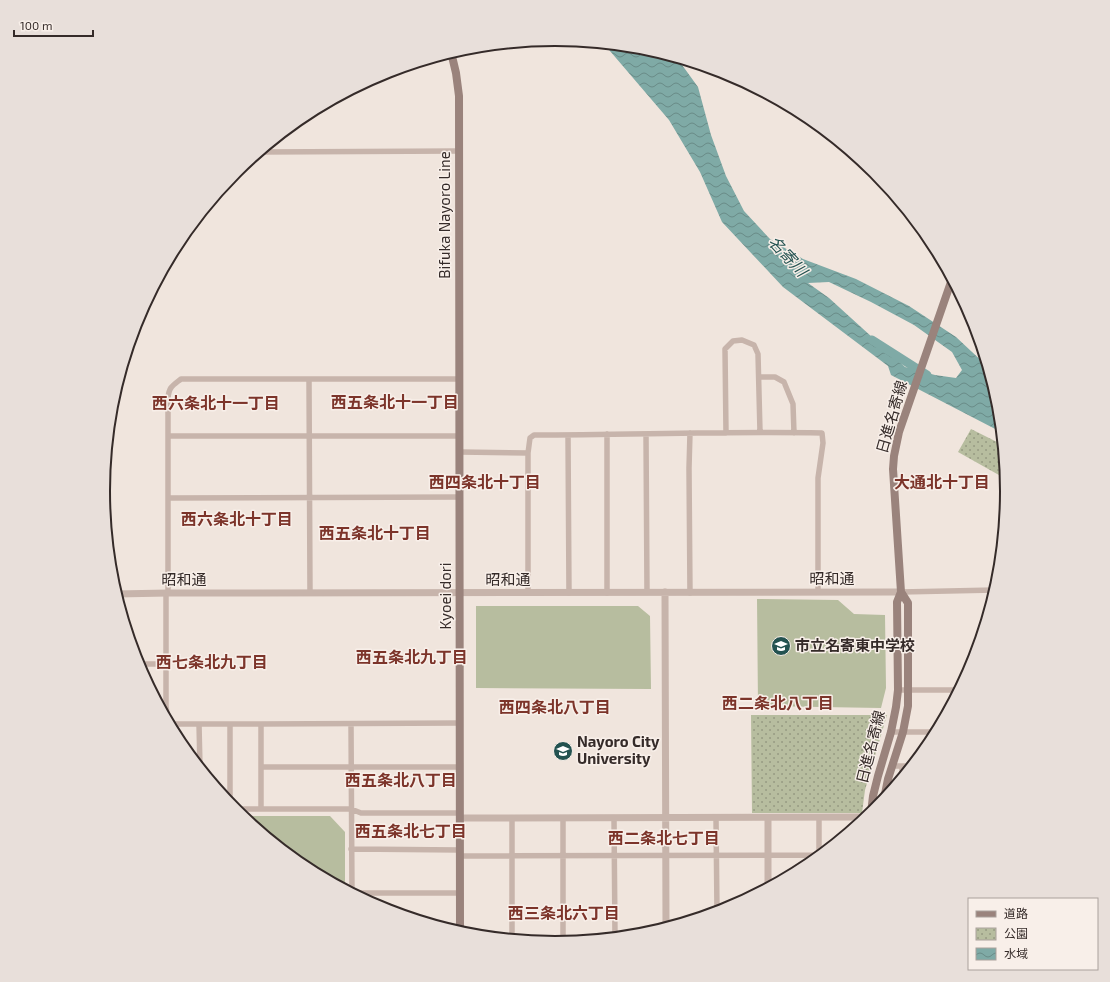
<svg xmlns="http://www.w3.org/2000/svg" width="1110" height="982" viewBox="0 0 1110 982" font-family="'Exo 2','Noto Sans JP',sans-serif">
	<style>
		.grass { fill: #b7bd9f }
		.park { fill: url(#park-dots) }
		.water { fill: url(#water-waves); fill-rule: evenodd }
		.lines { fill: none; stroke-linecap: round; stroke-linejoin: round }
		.river { stroke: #7faaa6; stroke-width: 9 }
		.minor { stroke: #c7b4ab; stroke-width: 5.5 }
		.tertiary { stroke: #c7b4ab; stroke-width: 7 }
		.secondary { stroke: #9a837c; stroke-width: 8 }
		.labels { text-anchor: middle; stroke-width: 3; stroke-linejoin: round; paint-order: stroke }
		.street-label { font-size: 15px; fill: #352b29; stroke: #f8efe9 }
		.poi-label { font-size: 15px; font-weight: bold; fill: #352b29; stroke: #f8efe9; text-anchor: start }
		.water-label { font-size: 16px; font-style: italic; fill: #235250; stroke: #f8efe9 }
		.neighbourhood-label { font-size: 16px; font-weight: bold; fill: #7c342a; stroke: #f8efe9 }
		.rim { fill: none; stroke: #352b29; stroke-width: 2 }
	</style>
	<defs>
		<pattern id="park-dots" width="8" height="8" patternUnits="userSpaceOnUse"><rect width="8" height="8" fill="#b7bd9f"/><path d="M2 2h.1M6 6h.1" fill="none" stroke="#969a82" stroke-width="1.8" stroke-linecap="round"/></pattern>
		<pattern id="water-waves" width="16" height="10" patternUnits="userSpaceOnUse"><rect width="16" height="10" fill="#7faaa6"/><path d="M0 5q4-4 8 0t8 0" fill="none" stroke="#698b87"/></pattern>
	</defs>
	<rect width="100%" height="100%" fill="#f0e5dd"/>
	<!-- grass -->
	<path class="grass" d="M757 599 838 600 854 614 885 615 886 688 881 708 758 706Z
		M476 606H638L650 616 651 689 476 688Z
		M242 816H330L345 832V889L304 867Z"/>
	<!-- park -->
	<path class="park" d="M971 429 1003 445 1006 479 958 452Z
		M751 715H887L865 790 862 813H752Z"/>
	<!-- water -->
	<path class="water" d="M604 44 643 48 677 58 698 87 711 135 726 176 744 211 770 239 803 259 856 279 909 306 956 337 987 366 998 403 1001 432 891 375 888 366 783 287 722 222 700 172 669 120ZM829 282 871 302 914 325 952 352 962 370 956 378 935 375 905 367 829 298 808 283Z"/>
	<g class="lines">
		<!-- river -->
		<path class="river" d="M872 340 927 375"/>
		<!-- minor -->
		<path class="minor" d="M260 152 459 151
			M759 377H775L784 382 793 404 794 433
			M309 379 310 593
			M726 433 725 349 733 341 742 340 754 345 758 354 760 432
			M607 434V593
			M646 434 647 592
			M568 435 569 593
			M168 436H460
			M460 452 528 453
			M168 498 460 497
			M901 592 995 590
			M166 593V706L168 721
			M168 593V398C169 387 172 386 181 379H460
			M528 593V453L530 438 534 435C630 435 726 431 822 433L823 443 818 478V592
			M690 593 689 468 690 433
			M138 664H166
			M898 690H959
			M169 724H261V809
			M199 724 200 767
			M261 724 460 723
			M351 724 352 893
			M891 732H936
			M893 766H911
			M261 767H460
			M902 777V766
			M230 804V724
			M234 809H351L361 813H460
			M563 818V942
			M614 818 615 937
			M716 818 717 912
			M351 849 460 850
			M460 856 820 855
			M819 856V818
			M353 893H460
			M512 939V818"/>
		<!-- tertiary -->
		<path class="tertiary" d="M665 592 666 927
			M116 594 168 593 901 592
			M460 818 866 817
			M768 887V818"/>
		<!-- secondary -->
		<path class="secondary" d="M451 52 456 73 459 96 460 932
			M884 799 888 779 903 732 908 706V603L901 592
			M871 813 873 796 878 776 891 732 896 707 898 690 897 602 901 592 893 469 894 456 899 432 952 279"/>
	</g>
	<!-- icons -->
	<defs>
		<symbol id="school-disc" viewBox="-11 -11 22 22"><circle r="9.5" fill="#235250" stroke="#f8efe9"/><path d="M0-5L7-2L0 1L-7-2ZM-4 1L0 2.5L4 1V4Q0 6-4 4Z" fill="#fff"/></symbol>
		<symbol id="university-disc" viewBox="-11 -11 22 22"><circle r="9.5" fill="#235250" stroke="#f8efe9"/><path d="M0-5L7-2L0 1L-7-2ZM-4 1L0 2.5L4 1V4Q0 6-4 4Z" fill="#fff"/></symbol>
	</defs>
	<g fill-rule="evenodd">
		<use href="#school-disc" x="770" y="635" width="22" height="22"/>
		<use href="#university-disc" x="552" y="740" width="22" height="22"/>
	</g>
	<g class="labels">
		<!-- street labels -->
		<g class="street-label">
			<text transform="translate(445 215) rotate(-90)" y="5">Bifuka Nayoro Line</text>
			<text transform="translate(892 417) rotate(-74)" y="5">日進名寄線</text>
			<text x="832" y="584">昭和通</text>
			<text x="184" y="585">昭和通</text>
			<text x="508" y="585">昭和通</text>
			<text transform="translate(446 596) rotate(-90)" y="5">Kyoei dori</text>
			<text transform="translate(871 747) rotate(-76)" y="5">日進名寄線</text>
		</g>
		<!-- poi labels -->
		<g class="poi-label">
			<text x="795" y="651">市立名寄東中学校</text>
			<text x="577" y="747">Nayoro City<tspan x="577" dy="17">University</tspan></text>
		</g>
		<!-- water labels -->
		<g class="water-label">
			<text transform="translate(788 256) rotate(47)" y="6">名寄川</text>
		</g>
		<!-- neighbourhood labels -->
		<g class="neighbourhood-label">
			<text x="395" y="408">西五条北十一丁目</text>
			<text x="216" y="409">西六条北十一丁目</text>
			<text x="485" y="488">西四条北十丁目</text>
			<text x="942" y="488">大通北十丁目</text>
			<text x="237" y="525">西六条北十丁目</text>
			<text x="375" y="539">西五条北十丁目</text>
			<text x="412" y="663">西五条北九丁目</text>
			<text x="212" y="668">西七条北九丁目</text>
			<text x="778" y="709">西二条北八丁目</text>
			<text x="555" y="713">西四条北八丁目</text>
			<text x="401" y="786">西五条北八丁目</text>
			<text x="411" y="837">西五条北七丁目</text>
			<text x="664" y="844">西二条北七丁目</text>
			<text x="564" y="919">西三条北六丁目</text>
		</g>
	</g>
	<!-- crop -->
	<path d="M0 0H1110V982H0ZM110 491a445 445 0 1 1 890 0a445 445 0 1 1-890 0Z" fill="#e8dfda" fill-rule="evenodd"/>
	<path class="rim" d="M110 491a445 445 0 1 1 890 0a445 445 0 1 1-890 0Z"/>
	<!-- legend -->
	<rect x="968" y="898" width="130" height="72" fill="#f8efe9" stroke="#aaa19c"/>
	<rect x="976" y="911" width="20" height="6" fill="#9a837c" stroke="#aaa19c"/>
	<text x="1004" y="918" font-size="12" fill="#352b29">道路</text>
	<rect x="976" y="928" width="20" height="12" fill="url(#park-dots)" stroke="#aaa19c"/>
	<text x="1004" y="938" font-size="12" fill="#352b29">公園</text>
	<rect x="976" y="948" width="20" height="12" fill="url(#water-waves)" stroke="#aaa19c"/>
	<text x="1004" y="958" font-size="12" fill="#352b29">水域</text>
	<!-- scale -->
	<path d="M14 30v6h79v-6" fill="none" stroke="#352b29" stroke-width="2"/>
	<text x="20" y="30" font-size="12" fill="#352b29" stroke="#f8efe9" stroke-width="3" paint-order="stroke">100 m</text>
</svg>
